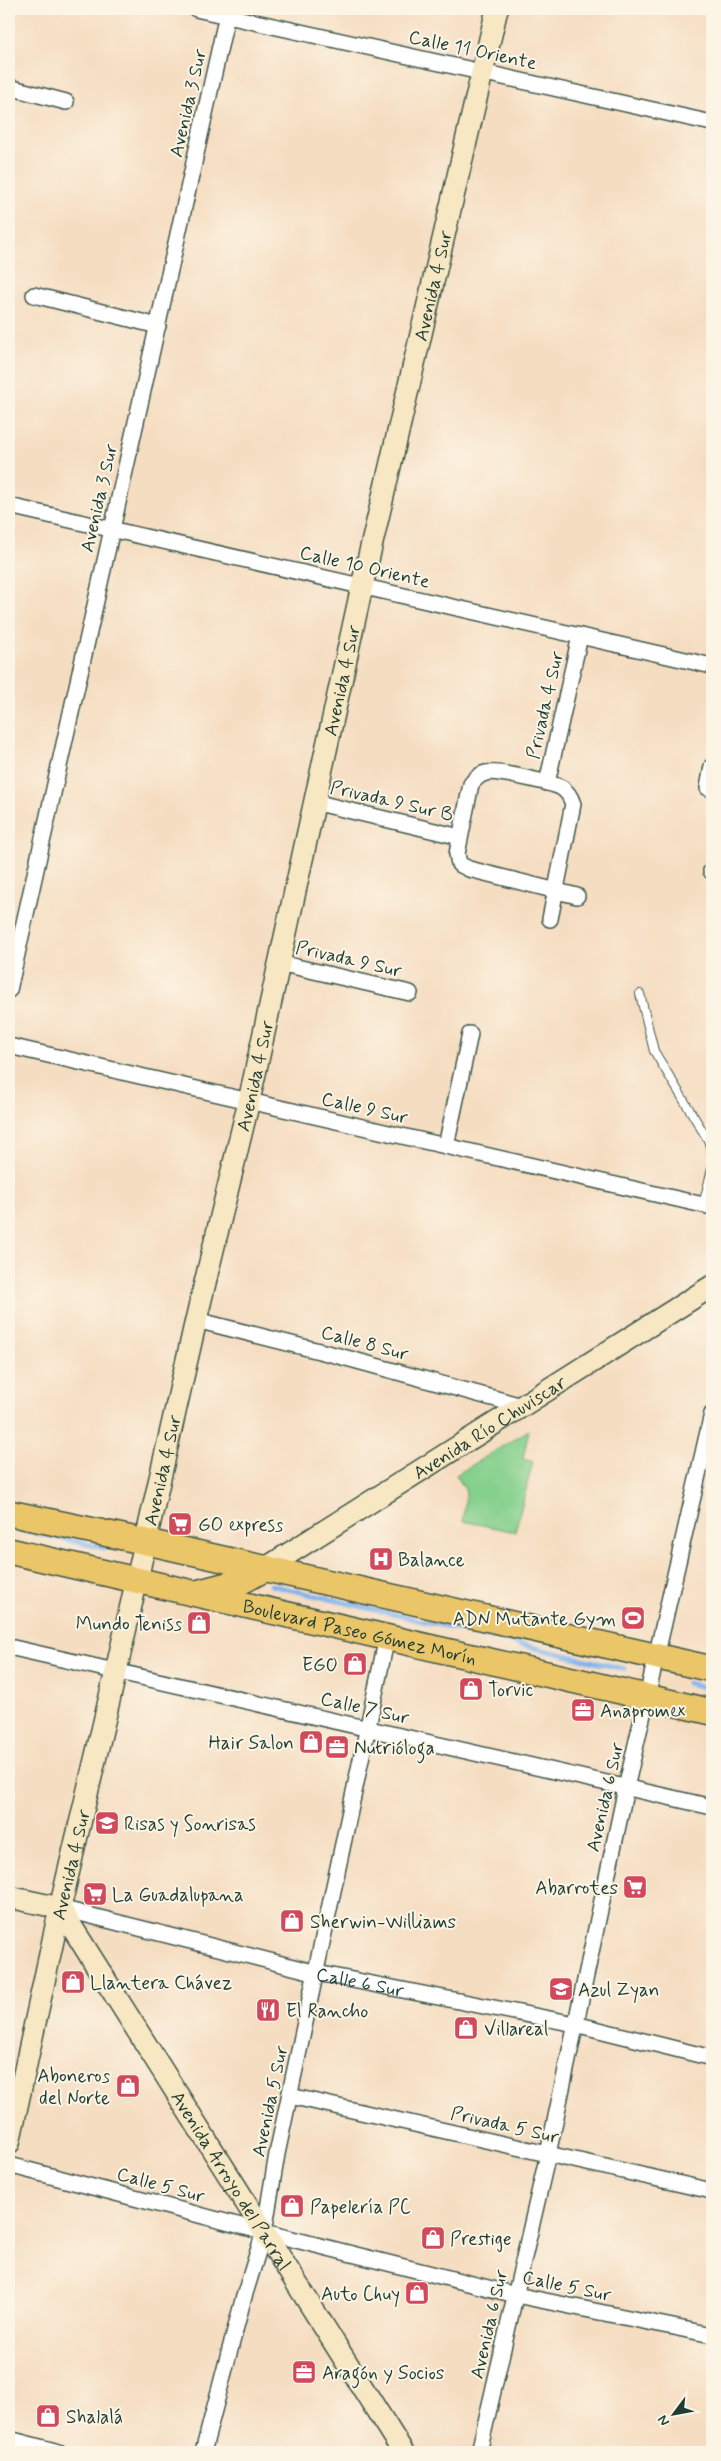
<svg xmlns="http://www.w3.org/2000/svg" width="721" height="2461" viewBox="0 0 721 2461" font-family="Mynerve,sans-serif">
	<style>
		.green { fill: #85d08d; stroke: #528660 }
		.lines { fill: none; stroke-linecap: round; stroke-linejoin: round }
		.stream { stroke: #81b5ef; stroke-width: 5 }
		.lane-casing { stroke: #3f5549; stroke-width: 10 }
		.street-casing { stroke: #3f5549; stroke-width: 18 }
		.secondary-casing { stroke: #3f5549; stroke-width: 24 }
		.primary-casing { stroke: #3f5549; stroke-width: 28 }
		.lane { stroke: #fff; stroke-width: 8 }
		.street { stroke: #fff; stroke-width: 15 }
		.secondary { stroke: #f7e8c3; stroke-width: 21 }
		.primary { stroke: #ebc669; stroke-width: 25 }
		.labels { text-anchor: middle; stroke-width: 4; stroke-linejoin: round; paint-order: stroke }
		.street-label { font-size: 19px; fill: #1f3d34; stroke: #fcf5e5 }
		.poi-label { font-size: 19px; fill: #1f3d34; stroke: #fcf5e5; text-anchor: start }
	</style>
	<rect width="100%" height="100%" fill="#fcf5e5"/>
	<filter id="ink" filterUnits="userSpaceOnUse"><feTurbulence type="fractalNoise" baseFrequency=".02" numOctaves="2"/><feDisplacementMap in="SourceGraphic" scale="10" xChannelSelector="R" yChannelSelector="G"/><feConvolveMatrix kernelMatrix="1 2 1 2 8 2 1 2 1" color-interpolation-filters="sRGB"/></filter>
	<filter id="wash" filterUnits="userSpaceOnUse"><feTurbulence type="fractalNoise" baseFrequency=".0096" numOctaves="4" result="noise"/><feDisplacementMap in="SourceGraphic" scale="20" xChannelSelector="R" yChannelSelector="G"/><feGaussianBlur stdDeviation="1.12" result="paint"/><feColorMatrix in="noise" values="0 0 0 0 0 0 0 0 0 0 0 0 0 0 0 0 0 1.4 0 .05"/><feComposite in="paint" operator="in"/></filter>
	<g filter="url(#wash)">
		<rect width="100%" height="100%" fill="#f5ddc1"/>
		<!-- green -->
		<path class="green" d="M529 1430 523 1459 533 1462 515 1532 463 1521 466 1491 456 1475Z"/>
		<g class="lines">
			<!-- stream -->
			<path class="stream" d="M9 1527 104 1548
				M271 1585 624 1669
				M687 1683 712 1689"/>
		</g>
	</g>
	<g filter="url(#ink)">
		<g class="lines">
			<defs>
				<path id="lane" d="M640 994 654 1051 708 1140 712 1153
					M703 1205 712 1169"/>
				<g id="street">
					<path d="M196 9 712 123"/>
					<path d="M9 87 66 102"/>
					<path d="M34 295 158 326"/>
					<path d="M9 506 712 666"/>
					<path d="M547 783 580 636"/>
					<path d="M708 788 712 766"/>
					<path d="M314 802 460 837"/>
					<path d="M711 871H712"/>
					<path d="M550 919 573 804C571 798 568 792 562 788 553 783 495 770 486 773 480 774 475 779 471 784L457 854 459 864 469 869 577 896"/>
					<path d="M279 963 410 993"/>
					<path d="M9 990 227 15"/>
					<path d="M9 1046 712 1207"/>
					<path d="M446 1146 470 1034"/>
					<path d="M196 1320 339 1356 522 1406"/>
					<path d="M9 1647 712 1807"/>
					<path id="s1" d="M60 1908 317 1973 575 2024 712 2058"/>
					<path d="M290 2096 712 2191"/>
					<path d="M9 2165 264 2232 516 2295 712 2335"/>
					<path d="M9 2439 59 2452"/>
					<path d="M203 2452 243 2300 264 2232 277 2154 387 1637"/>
					<path d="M479 2452 548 2154 626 1788 712 1414"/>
				</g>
				<g id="secondary">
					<path id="s2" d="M266 1568 712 1286"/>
					<path id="s3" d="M9 1897 60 1908 403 2452"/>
					<path id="s4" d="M9 2143 60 1908 116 1671 196 1320 249 1101 362 586 497 9"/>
				</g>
				<g id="primary">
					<path d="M9 1513 156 1544 712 1669"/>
					<path id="s5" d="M9 1551 712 1712"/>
					<path d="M200 1592 242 1581 266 1568"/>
				</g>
			</defs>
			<!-- lane casing -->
			<use href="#lane" class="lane-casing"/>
			<!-- street casing -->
			<use href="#street" class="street-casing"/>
			<!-- secondary casing -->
			<use href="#secondary" class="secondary-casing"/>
			<!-- primary casing -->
			<use href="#primary" class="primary-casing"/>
			<!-- lane -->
			<use href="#lane" class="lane"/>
			<!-- street -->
			<use href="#street" class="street"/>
			<!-- secondary -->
			<use href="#secondary" class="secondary"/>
			<!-- primary -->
			<use href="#primary" class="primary"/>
		</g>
	</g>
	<!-- icons -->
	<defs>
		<symbol id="supermarket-square" viewBox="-11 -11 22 22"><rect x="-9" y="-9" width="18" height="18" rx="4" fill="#d1495b" stroke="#fcf5e5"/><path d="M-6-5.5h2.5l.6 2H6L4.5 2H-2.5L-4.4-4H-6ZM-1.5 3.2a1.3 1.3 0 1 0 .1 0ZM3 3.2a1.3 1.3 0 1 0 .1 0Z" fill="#fff"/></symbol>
		<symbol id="hospital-square" viewBox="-11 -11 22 22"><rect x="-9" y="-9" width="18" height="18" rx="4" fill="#d1495b" stroke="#fcf5e5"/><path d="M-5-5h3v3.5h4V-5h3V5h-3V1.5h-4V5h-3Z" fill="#fff"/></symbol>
		<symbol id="stadium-square" viewBox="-11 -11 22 22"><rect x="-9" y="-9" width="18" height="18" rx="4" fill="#d1495b" stroke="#fcf5e5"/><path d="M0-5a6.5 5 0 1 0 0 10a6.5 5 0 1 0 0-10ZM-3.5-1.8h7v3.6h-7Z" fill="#fff"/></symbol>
		<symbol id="shop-square" viewBox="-11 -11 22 22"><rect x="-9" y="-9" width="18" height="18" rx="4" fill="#d1495b" stroke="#fcf5e5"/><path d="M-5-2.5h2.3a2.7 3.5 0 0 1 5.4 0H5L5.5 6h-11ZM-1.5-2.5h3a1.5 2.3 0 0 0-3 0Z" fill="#fff"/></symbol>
		<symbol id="office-square" viewBox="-11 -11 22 22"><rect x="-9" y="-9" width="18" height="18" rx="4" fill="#d1495b" stroke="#fcf5e5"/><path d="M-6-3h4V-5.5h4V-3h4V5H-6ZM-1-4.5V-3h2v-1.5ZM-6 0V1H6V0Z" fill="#fff"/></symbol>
		<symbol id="school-square" viewBox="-11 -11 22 22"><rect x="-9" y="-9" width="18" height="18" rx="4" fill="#d1495b" stroke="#fcf5e5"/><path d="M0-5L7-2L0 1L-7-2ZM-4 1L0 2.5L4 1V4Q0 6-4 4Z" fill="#fff"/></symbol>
		<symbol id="restaurant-square" viewBox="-11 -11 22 22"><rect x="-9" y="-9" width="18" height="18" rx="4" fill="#d1495b" stroke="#fcf5e5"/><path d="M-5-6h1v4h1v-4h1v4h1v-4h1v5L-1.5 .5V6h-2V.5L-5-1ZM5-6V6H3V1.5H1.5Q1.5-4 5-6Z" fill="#fff"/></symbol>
	</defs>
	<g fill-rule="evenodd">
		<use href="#supermarket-square" x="166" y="1510" width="28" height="28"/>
		<use href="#hospital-square" x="367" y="1545" width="28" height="28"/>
		<use href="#stadium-square" x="619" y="1604" width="28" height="28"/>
		<use href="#shop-square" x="185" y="1609" width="28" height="28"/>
		<use href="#shop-square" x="341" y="1650" width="28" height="28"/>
		<use href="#shop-square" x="457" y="1675" width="28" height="28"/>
		<use href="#office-square" x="569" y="1696" width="28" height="28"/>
		<use href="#shop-square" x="297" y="1728" width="28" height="28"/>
		<use href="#office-square" x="323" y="1733" width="28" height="28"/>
		<use href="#school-square" x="93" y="1809" width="28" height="28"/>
		<use href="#supermarket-square" x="621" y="1873" width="28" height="28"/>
		<use href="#supermarket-square" x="81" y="1880" width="28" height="28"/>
		<use href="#shop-square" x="278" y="1907" width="28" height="28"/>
		<use href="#shop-square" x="59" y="1968" width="28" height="28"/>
		<use href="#school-square" x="547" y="1975" width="28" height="28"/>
		<use href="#restaurant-square" x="254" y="1996" width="28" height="28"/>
		<use href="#shop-square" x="452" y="2014" width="28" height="28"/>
		<use href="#shop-square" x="114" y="2072" width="28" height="28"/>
		<use href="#shop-square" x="278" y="2192" width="28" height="28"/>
		<use href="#shop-square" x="419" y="2224" width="28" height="28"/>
		<use href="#shop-square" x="403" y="2279" width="28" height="28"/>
		<use href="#office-square" x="290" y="2358" width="28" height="28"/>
		<use href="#shop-square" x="34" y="2402" width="28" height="28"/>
	</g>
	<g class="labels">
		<!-- street labels -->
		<g class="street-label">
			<text transform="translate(473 49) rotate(12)" y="7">Calle 11 Oriente</text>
			<text transform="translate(187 103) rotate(-77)" y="7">Avenida 3 Sur</text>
			<text dy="7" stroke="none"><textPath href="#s4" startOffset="1905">Avenida 4 Sur</textPath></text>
			<text transform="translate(98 498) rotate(-77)" y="7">Avenida 3 Sur</text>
			<text transform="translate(365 566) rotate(13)" y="7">Calle 10 Oriente</text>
			<text dy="7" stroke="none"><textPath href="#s4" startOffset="1500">Avenida 4 Sur</textPath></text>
			<text transform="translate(544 705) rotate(-77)" y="7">Privada 4 Sur</text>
			<text transform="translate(392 800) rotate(13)" y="7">Privada 9 Sur B</text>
			<text transform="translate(349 958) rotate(13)" y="7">Privada 9 Sur</text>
			<text dy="7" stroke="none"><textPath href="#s4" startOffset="1095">Avenida 4 Sur</textPath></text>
			<text transform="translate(365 1107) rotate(13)" y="7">Calle 9 Sur</text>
			<text transform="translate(365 1342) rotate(15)" y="7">Calle 8 Sur</text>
			<text dy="7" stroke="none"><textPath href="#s2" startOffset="264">Avenida Río Chuviscar</textPath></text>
			<text dy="7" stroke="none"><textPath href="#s4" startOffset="690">Avenida 4 Sur</textPath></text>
			<text dy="7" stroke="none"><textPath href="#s5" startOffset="360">Boulevard Paseo Gómez Morín</textPath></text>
			<text transform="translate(365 1707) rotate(13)" y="7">Calle 7 Sur</text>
			<text transform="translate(604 1797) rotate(-77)" y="7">Avenida 6 Sur</text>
			<text dy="7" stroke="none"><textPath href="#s4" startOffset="285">Avenida 4 Sur</textPath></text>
			<text dy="7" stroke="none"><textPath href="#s1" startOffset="309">Calle 6 Sur</textPath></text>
			<text transform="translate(269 2101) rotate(-78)" y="7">Avenida 5 Sur</text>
			<text transform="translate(505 2124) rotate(13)" y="7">Privada 5 Sur</text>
			<text dy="7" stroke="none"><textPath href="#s3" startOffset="374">Avenida Arroyo del Parral</textPath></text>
			<text transform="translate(161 2184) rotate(15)" y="7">Calle 5 Sur</text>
			<text transform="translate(567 2285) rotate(12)" y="7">Calle 5 Sur</text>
			<text transform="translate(488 2324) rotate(-77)" y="7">Avenida 6 Sur</text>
		</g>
		<!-- poi labels -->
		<g class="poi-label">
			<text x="198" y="1531">GO express</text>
			<text x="398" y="1566">Balance</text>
			<text x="616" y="1625" text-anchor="end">ADN Mutante Gym</text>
			<text x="182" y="1630" text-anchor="end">Mundo Teniss</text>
			<text x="338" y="1671" text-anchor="end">EGO</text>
			<text x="488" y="1696">Torvic</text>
			<text x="600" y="1717">Anapromex</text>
			<text x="294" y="1749" text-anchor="end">Hair Salon</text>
			<text x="354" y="1754">Nutrióloga</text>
			<text x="124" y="1830">Risas y Sonrisas</text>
			<text x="618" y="1894" text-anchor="end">Abarrotes</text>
			<text x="112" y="1901">La Guadalupana</text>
			<text x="310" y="1928">Sherwin-Williams</text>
			<text x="90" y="1989">Llantera Chávez</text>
			<text x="578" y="1996">Azul Zyan</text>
			<text x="286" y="2017">El Rancho</text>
			<text x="484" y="2035">Villareal</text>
			<text x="110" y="2082" text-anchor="end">Aboneros<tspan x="110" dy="22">del Norte</tspan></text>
			<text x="310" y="2213">Papelería PC</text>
			<text x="450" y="2245">Prestige</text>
			<text x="400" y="2300" text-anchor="end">Auto Chuy</text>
			<text x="322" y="2379">Aragón y Socios</text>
			<text x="66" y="2423">Shalalá</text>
		</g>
	</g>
	<!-- margin -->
	<rect width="721" height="2461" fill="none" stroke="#fcf5e5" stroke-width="30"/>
	<!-- north arrow -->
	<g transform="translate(674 2414) rotate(238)" stroke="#fcf5e5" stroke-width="4" paint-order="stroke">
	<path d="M0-4L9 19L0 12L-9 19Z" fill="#1f3d34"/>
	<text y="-8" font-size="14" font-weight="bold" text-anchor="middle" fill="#1f3d34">N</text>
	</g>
</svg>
